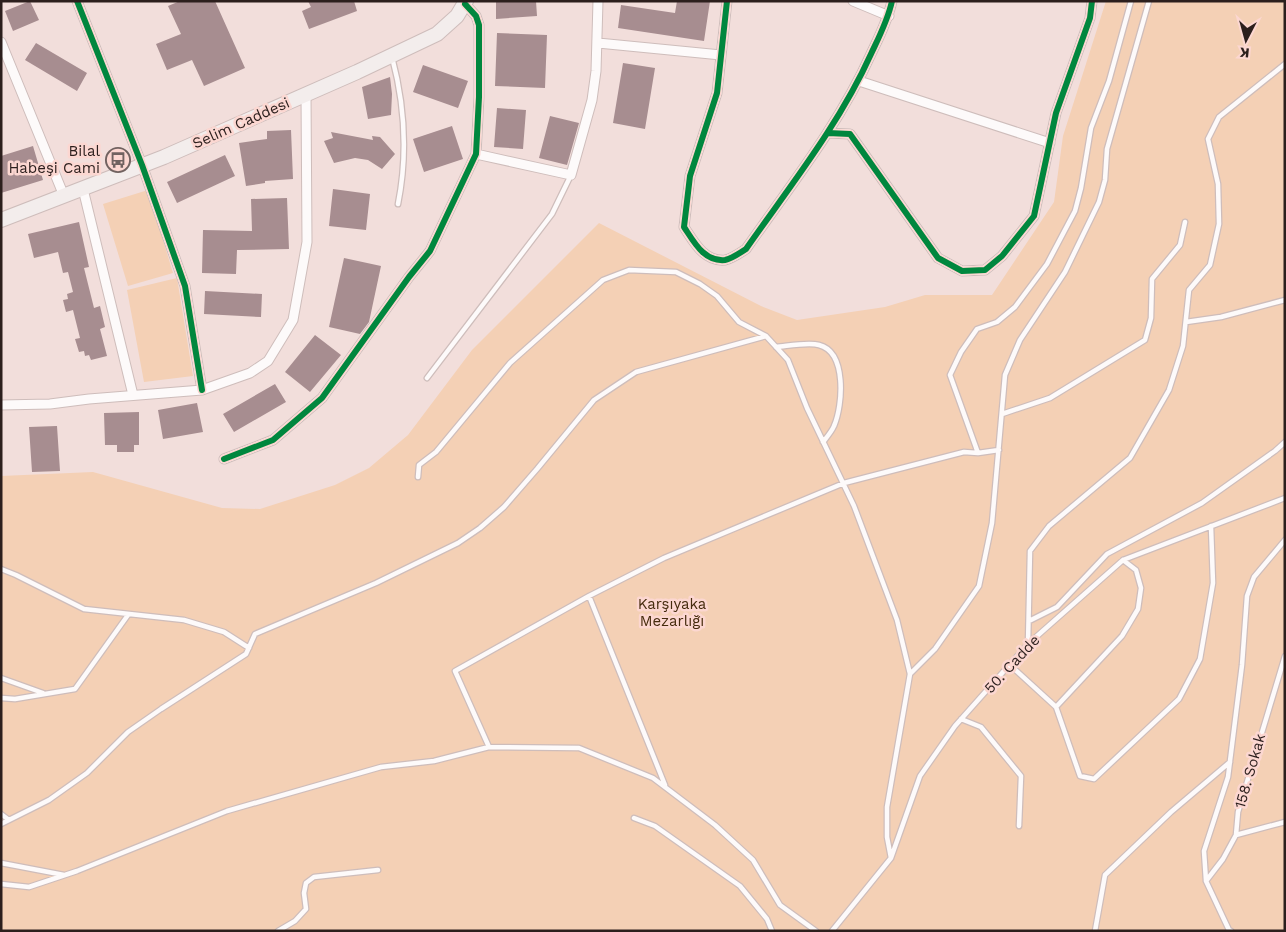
<svg xmlns="http://www.w3.org/2000/svg" width="1286" height="932" viewBox="0 0 1286 932" font-family="'Work Sans',sans-serif">
	<style>
		.green { fill: #f4d0b5 }
		.building { fill: #a78d90 }
		.lines { fill: none; stroke-linecap: round; stroke-linejoin: round }
		.lane-casing { stroke: #cebdbb; stroke-width: 7 }
		.street-casing { stroke: #cebdbb; stroke-width: 11 }
		.secondary-casing { stroke: #cebdbb; stroke-width: 16 }
		.lane { stroke: #fdfafa; stroke-width: 4.5 }
		.street { stroke: #fdfafa; stroke-width: 9 }
		.secondary { stroke: #f3edec; stroke-width: 14 }
		.cycleway-casing { stroke: #fcd7d1; stroke-width: 9 }
		.cycleway { stroke: #00873e; stroke-width: 6 }
		.labels { text-anchor: middle; stroke-width: 5; stroke-linejoin: round; paint-order: stroke }
		.street-label { font-size: 15px; fill: #2c1f1d; stroke: #fcd7d1 }
		.poi-label { font-size: 15px; fill: #2c1f1d; stroke: #fcd7d1; text-anchor: end }
		.park-label { font-size: 15px; fill: #452b0d; stroke: #fcd7d1 }
	</style>
	<rect width="100%" height="100%" fill="#f2dedb"/>
	<!-- green -->
	<path class="green" d="M1106 1H1285V931H1V476L93 472 222 508 260 509 335 485 369 468 408 435 472 350 599 223 761 306 797 320 885 307 925 295H992L1054 202 1063 136Z
		M148 190 173 273 128 286 103 204Z
		M177 278 193 376 144 382 127 290Z"/>
	<!-- building -->
	<path class="building" d="M30 1 39 20 13 31 5 11Z
		M180 1H215L245 68 204 86 192 60 167 70 156 44 181 34 168 6Z
		M308 1H354L357 11 309 29 302 11 311 7Z
		M496 1H536L537 16 496 19Z
		M677 1H710L704 41 618 28 621 5 675 13Z
		M497 33 547 35 545 88 495 86Z
		M36 43 87 73 77 91 25 60Z
		M623 63 655 68 645 129 613 123Z
		M423 65 468 81 458 108 413 92Z
		M390 77 392 94 391 115 368 119 362 87Z
		M497 108 526 110 523 149 494 147Z
		M550 116 579 123 567 165 539 158Z
		M452 126 463 159 424 172 413 139Z
		M291 130 293 179 265 181V183L246 186 239 143 267 139V131Z
		M331 132 373 140 372 136 380 137 395 154 382 169 368 160 355 158 334 163 324 141 333 138Z
		M33 146 43 180 1 193V156Z
		M225 155 235 176 177 203 167 182Z
		M333 189 370 194 366 230 329 226Z
		M287 198 289 249 237 250 236 274 202 273 203 230 252 231 251 199Z
		M79 222 89 267 84 268 94 308 100 306 105 327 100 329 107 356 91 360 89 355 85 356 84 351 79 352 75 339 80 338 73 310 66 312 63 300 68 299 67 294 73 292 68 272 63 273 58 252 34 258 28 234Z
		M344 258 381 266 369 322 360 334 329 327Z
		M205 291 262 294 261 317 204 314Z
		M315 335 341 355 310 392 285 372Z
		M275 384 286 402 234 432 223 414Z
		M197 403 203 432 163 439 158 410Z
		M139 412V445H134V452H117V445H105L104 413Z
		M57 426 60 471 32 472 29 427Z"/>
	<g class="lines">
		<defs>
			<path id="lane" d="M392 57C405 106 408 154 398 204
				M1186 322 1221 317 1285 300
				M776 347C788 346 808 342 819 345 847 352 843 405 834 426 832 431 827 437 823 442
				M427 378 552 214 571 175
				M1002 414 1050 398 1145 340 1151 318 1152 279 1180 245 1185 222
				M978 453 950 375 961 352 977 329 997 322 1015 307 1047 264 1075 211 1081 188 1091 128 1109 81 1131 1
				M418 477 419 465 436 452 510 363 603 280 629 270 676 272 700 284 717 296 739 322 766 336
				M1 569 16 575 84 609 184 620 224 632 249 648
				M589 596 665 785
				M1029 621 1057 607 1107 554 1202 503 1275 451 1285 442
				M1028 644 1030 551 1049 526 1130 458 1169 390 1183 346 1189 290 1210 265 1219 224 1218 184 1208 139 1219 117 1285 64
				M1010 665 1056 707 1080 776 1094 779 1179 699 1200 659 1213 583 1211 526
				M910 674 935 649 979 586 992 523 1005 375 1020 340 1065 272 1099 202 1105 180 1107 149 1149 1
				M1 678 43 693
				M1 698 15 699 75 689 128 615
				M1056 707 1122 636 1138 609 1141 588 1136 570 1123 560
				M961 719 981 727 1021 776 1019 826
				M489 747 455 671 589 596 664 558 844 483 964 452 978 453 999 450
				M1 814 9 820
				M634 818 655 826 740 886 767 919 772 931
				M1 824 49 800 87 773 128 732 161 709 246 654 255 634 376 583 458 543 480 528 504 507 537 469 594 400 636 372 766 336 788 360 807 408 854 506 897 620 910 674 887 807V837L891 858
				M1236 835 1285 822
				M1 863 64 875
				M1206 881 1223 859 1236 835 1238 812 1285 656
				M1 884 29 887 77 871 227 811 381 767 434 761 489 747 579 748 653 778 715 825 753 860 780 905 816 931
				M278 931 295 921 306 909 304 893 306 883 314 877 378 870
				M832 931 891 858 920 776 955 726 1028 644 1123 560 1285 498
				M1095 931 1105 875 1171 812 1230 762
				M1231 931 1229 930 1206 881 1204 851 1228 777 1242 665 1247 596 1254 577 1285 540"/>
			<path id="street" d="M77 1 142 165 185 286 202 390
				M727 1 717 93 690 176 684 227C694 242 704 262 725 260 731 259 740 253 746 249 790 186 839 125 871 54 879 37 888 20 892 1
				M853 1 889 16
				M1 42 64 196
				M598 43 721 55
				M859 81 1050 143
				M828 133 850 134 938 258 962 271 985 270 1002 256 1034 216 1056 113 1090 18 1092 1
				M476 154 571 175 592 100 596 71 598 1
				M83 189 133 395
				M1 405 50 404 89 399 202 390 250 373 268 361 293 320 307 242 306 95
				M224 459 273 440 322 398 409 277 430 251 476 154 479 97V25L476 16 465 4"/>
			<path id="secondary" d="M1 220 164 157 357 72 437 34 457 16 466 1"/>
		</defs>
		<!-- lane casing -->
		<use href="#lane" class="lane-casing"/>
		<!-- street casing -->
		<use href="#street" class="street-casing"/>
		<!-- secondary casing -->
		<use href="#secondary" class="secondary-casing"/>
		<!-- lane -->
		<use href="#lane" class="lane"/>
		<!-- street -->
		<use href="#street" class="street"/>
		<!-- secondary -->
		<use href="#secondary" class="secondary"/>
		<defs>
			<path id="cycleway" d="M77 1 142 165 185 286 202 390
				M727 1 717 93 690 176 684 227C694 242 704 262 725 260 731 259 740 253 746 249 790 186 839 125 871 54 879 37 888 20 892 1
				M828 133 850 134 938 258 962 271 985 270 1002 256 1034 216 1056 113 1090 18 1092 1
				M224 459 273 440 322 398 409 277 430 251 476 154 479 97V25L476 16 465 4"/>
		</defs>
		<!-- cycleway casing -->
		<use href="#cycleway" class="cycleway-casing"/>
		<!-- cycleway -->
		<use href="#cycleway" class="cycleway"/>
	</g>
	<!-- icons -->
	<defs>
		<symbol id="bus-ring" viewBox="-11 -11 22 22"><circle r="9.5" fill="#fcd7d1" stroke="#716260" stroke-width="1.5"/><path d="M-5-6H5V4H4V6H2V4H-2V6H-4V4H-5ZM-3.5-4V0h7V-4ZM-3.5 1.2v1.5H-2V1.2ZM2 1.2v1.5H3.5V1.2Z" fill="#716260"/></symbol>
	</defs>
	<g fill-rule="evenodd">
		<use href="#bus-ring" x="104" y="146" width="28" height="28"/>
	</g>
	<g class="labels">
		<!-- street labels -->
		<g class="street-label">
			<text transform="translate(241 123) rotate(-24)" y="5">Selim Caddesi</text>
			<text transform="translate(1012 664) rotate(-47)" y="5">50. Cadde</text>
			<text transform="translate(1250 771) rotate(-74)" y="5">158. Sokak</text>
		</g>
		<!-- poi labels -->
		<g class="poi-label">
			<text x="100" y="156">Bilal<tspan x="100" dy="17">Habeşi Cami</tspan></text>
		</g>
		<!-- park labels -->
		<g class="park-label">
			<text x="672" y="609">Karşıyaka<tspan x="672" dy="17">Mezarlığı</tspan></text>
		</g>
	</g>
	<!-- border -->
	<rect width="1286" height="932" fill="none" stroke="#2c1f1d" stroke-width="5"/>
	<!-- north arrow -->
	<g transform="translate(1246 40) rotate(186)" stroke="#fcd7d1" stroke-width="4" paint-order="stroke">
	<path d="M0-4L9 19L0 12L-9 19Z" fill="#2c1f1d"/>
	<text y="-8" font-size="14" font-weight="bold" text-anchor="middle" fill="#2c1f1d">K</text>
	</g>
</svg>
